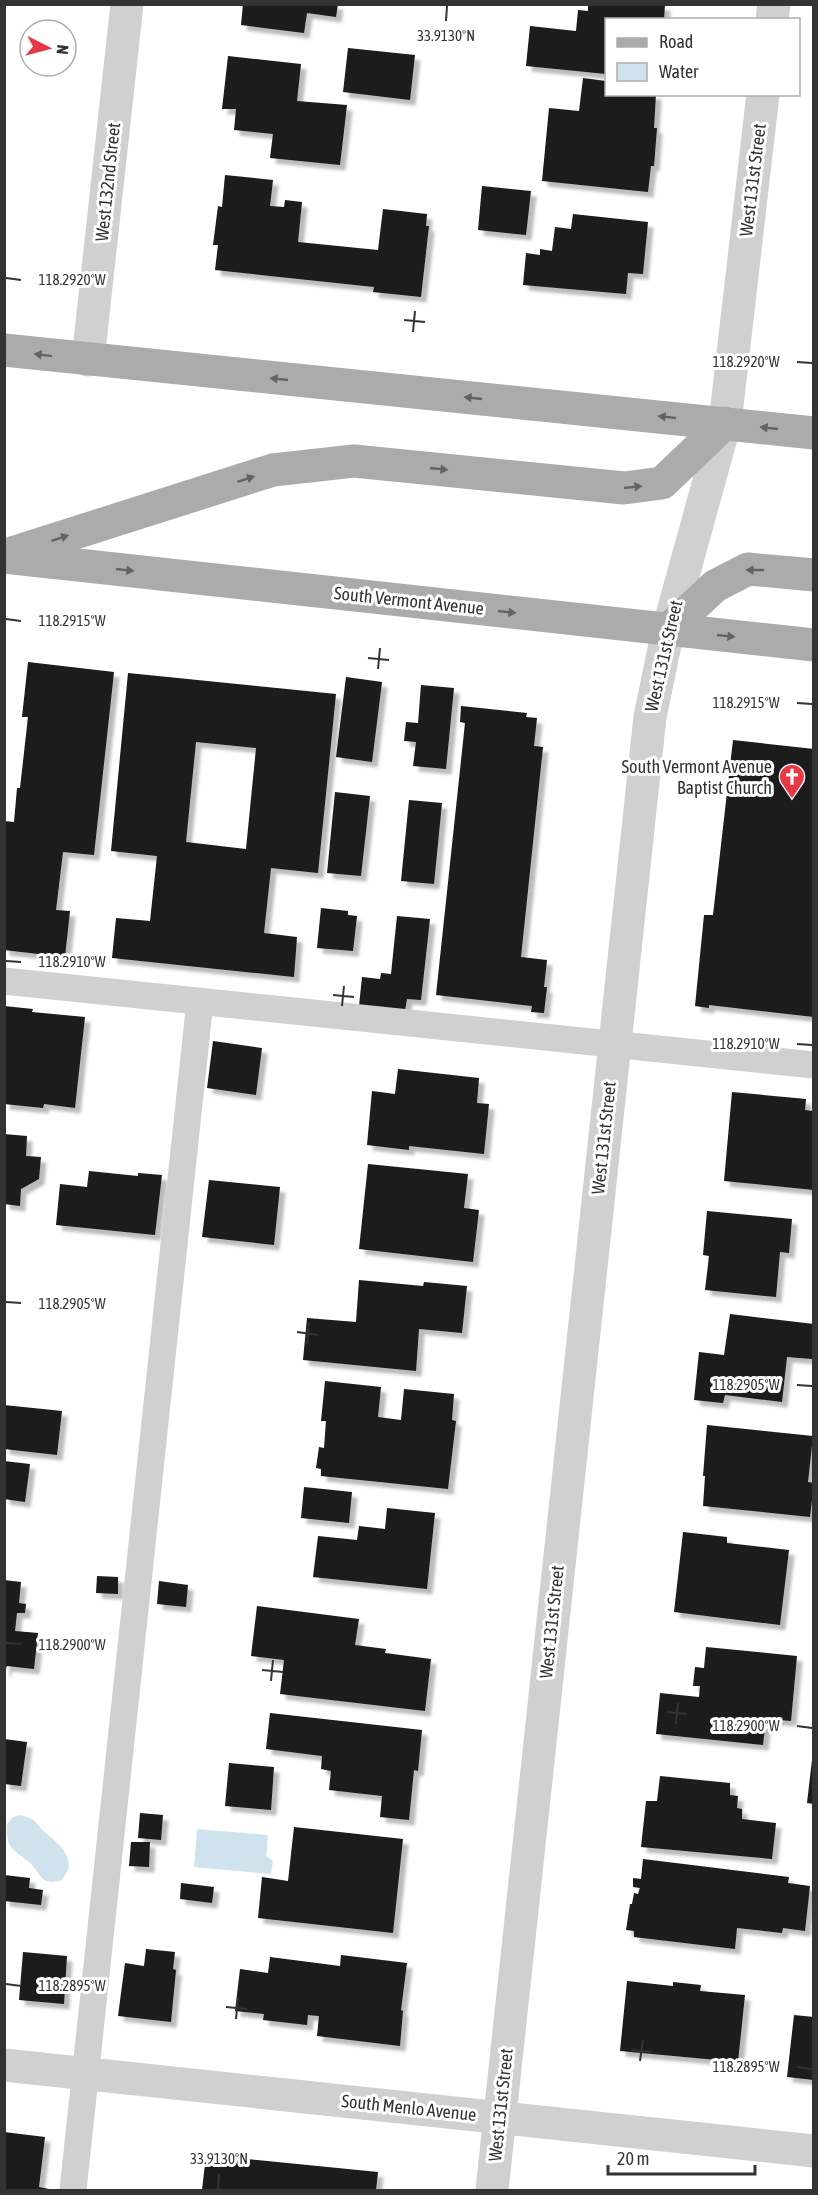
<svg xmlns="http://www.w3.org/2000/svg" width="818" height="2195" viewBox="0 0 818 2195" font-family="'Asap Condensed',sans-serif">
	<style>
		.water { fill: #cfe2ee }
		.building { fill: #1a1a1a; fill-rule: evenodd; filter: url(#shadow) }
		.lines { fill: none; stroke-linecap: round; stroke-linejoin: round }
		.service { stroke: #d0d0d0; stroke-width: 27 }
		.minor { stroke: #d0d0d0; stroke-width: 33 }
		.primary { stroke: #ababab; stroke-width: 33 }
		.oneway { fill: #636363 }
		.ticks { fill: none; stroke: #333; stroke-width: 2 }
		.labels { text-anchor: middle; stroke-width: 6; stroke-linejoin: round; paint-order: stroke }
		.street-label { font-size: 18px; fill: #333; stroke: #fff }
		.poi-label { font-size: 18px; fill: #333; stroke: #fff; text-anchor: end }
		.ticks-label { font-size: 15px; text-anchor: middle; fill: #333; stroke: #fff; stroke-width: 6; stroke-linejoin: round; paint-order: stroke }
	</style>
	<defs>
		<filter id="shadow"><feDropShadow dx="5.5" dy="5.5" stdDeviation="1.5" flood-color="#0004"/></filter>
	</defs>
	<rect width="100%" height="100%" fill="#fff"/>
	<!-- water -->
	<path class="water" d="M19 1815C39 1819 33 1822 46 1833 58 1844 69 1851 69 1868L62 1880C40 1887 42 1874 29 1862 12 1848 6 1850 7 1824L12 1818Z
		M197 1829 268 1835 266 1856 273 1861 271 1874 194 1867Z"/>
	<!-- building -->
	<path class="building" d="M243 4H338L336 17 307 13 304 33 241 25Z
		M588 5H665L664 20H606V74L526 66 530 26 576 31 578 10 588 11Z
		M348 48 415 55 410 100 343 92Z
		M228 56 301 64 297 101 347 105 340 165 270 158 273 134 234 130 236 109H222Z
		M583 78 606 81V94H656L654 128H657L654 166H651L648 192 542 181 549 108 579 111Z
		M225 175 273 180 270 206 284 207 285 200 302 202 298 242 378 250 383 209 427 214 426 226H429L421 297 373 292 374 287 215 270 218 245H213L218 206 222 207Z
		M482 186 531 191 526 235 478 230Z
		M573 214 648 222 643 274 628 273 626 294 523 285 526 253 540 255V249L552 251 555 227 571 229Z
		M28 662 114 672 94 855 63 852 56 910 70 911 65 957 4 950V821L14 822 17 788H20L28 717H22Z
		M128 673 336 694 318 873 271 868 264 933 297 937 294 977 112 958 116 918 150 921 157 856 111 851ZM196 742 256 748 246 849 186 842Z
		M346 677 382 682 372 762 336 757Z
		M421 685 454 688 446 769 413 766 416 742 404 741 406 722 418 723Z
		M461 706 527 713 526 717 537 718 534 746 543 747 521 957 547 960 544 987H547L544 1013 531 1012 532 1006 436 995 465 723 460 722Z
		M733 740 814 749V1017L709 1005V1008L695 1006 704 915H713Z
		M335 792 370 796 361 876 327 873Z
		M409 800 442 803 434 884 401 881Z
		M321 908 348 911V915L357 916 353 951 317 948Z
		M397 916 430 919 421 1000 407 999 405 1011 359 1006 362 977 380 979 381 973 391 974Z
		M4 1006 33 1009 32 1012 85 1017 75 1108 44 1104 43 1108 4 1104Z
		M213 1041 262 1048 256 1095 207 1088Z
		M398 1069 479 1078 477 1103 489 1104 484 1154 409 1146V1150L367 1145 372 1091 395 1094Z
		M732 1092 806 1099 805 1110 813 1111 812 1125H814V1190L724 1181Z
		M4 1134 27 1136 26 1156 41 1157 39 1179 21 1189 20 1206 4 1204Z
		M368 1164 468 1174 464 1208 479 1210 473 1262 359 1249Z
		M89 1171 138 1176V1173L162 1175 155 1235 56 1225 60 1184 87 1187Z
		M209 1180 280 1187 274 1245 202 1237Z
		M707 1211 792 1219 789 1253 780 1252 776 1297 705 1290 709 1256 703 1255Z
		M359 1280 423 1286 424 1282 467 1286 462 1333 419 1329 416 1371 303 1360 307 1318 356 1322Z
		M730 1314 814 1324 812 1359 787 1357 782 1402 725 1395 723 1403 694 1400 699 1352 724 1355Z
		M325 1381 381 1387 378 1417 401 1420 404 1389 454 1394 452 1420 456 1421 448 1489 321 1476V1469L316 1468 319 1447 324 1448 326 1421H321Z
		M4 1405 62 1411 57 1455 4 1449Z
		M707 1425 813 1436 808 1482 814 1483 810 1517 703 1506 705 1476H703Z
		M4 1461 30 1464 25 1502 4 1499Z
		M304 1487 352 1492 349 1523 301 1518Z
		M387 1508 435 1513 427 1589 313 1577 318 1536 357 1540 359 1526 385 1529Z
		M683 1532 727 1537V1543L789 1550 780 1625 674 1612Z
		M97 1576 118 1577V1594L96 1593Z
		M4 1580 21 1582 19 1603 26 1604 25 1613H17L15 1631 38 1633 34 1669 7 1666 4 1673Z
		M159 1581 188 1585 186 1607 157 1604Z
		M257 1606 359 1619 355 1645 386 1649 385 1653 431 1659 425 1711 280 1694 284 1660 251 1656Z
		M706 1647 797 1656 791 1721 766 1719 763 1745 656 1734 660 1693 699 1697 700 1686H693L695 1667 704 1668Z
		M270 1713 422 1730 418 1771 414 1770 409 1820 380 1817 382 1796 329 1790 331 1771 321 1769 322 1756 266 1749Z
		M4 1739 27 1742 21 1786 4 1784Z
		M812 1760H814V1804L807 1803Z
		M229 1763 274 1767 271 1810 225 1806Z
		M660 1776 730 1783V1795L738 1796 737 1808 742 1809V1819L776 1823 772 1859 641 1847 646 1801H657Z
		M140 1813 163 1815 161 1840 138 1838Z
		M294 1827 403 1839 393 1933 258 1918 262 1877 288 1881Z
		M131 1842H150L149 1867 129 1866Z
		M643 1859 789 1877 788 1883 810 1886 805 1931 783 1928 782 1933 737 1928 735 1949 634 1937V1931L626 1930 630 1904H632L634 1893 638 1894 640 1888 633 1887V1878L641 1879Z
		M4 1875 30 1878 29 1888 43 1890 41 1905 4 1901Z
		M181 1883 214 1887 212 1903 180 1899Z
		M146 1949 175 1952 173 1969 176 1970 171 2022 118 2016 125 1963 144 1966Z
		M23 1952 67 1956 64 2004 19 2000Z
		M341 1955 407 1963 401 2010 403 2011 400 2046 317 2036 319 2016 308 2015 307 2025 263 2020 264 2014 235 2011 240 1969 268 1973 270 1957 340 1966Z
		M627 1981 673 1986V1982L701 1985 700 1991 745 1995 738 2062 620 2051Z
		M794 2015 814 2017V2080L787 2077Z
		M4 2132 45 2137 39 2187 54 2190H4Z
		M206 2155 378 2172 376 2190H202Z"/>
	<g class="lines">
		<!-- service -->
		<path class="service" d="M4 981 814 1065
			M73 2190 200 1001"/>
		<!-- minor -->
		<path class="minor" d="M772 20 774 4
			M88 360 127 4
			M4 2065 814 2151
			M492 2190 650 717 668 630 725 423 763 94"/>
		<!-- primary -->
		<path class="primary" d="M4 350 814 433
			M12 553 273 470 354 461 624 488 662 483 725 423
			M4 557 814 645
			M668 630 715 586 748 569 814 575"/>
	</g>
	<!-- one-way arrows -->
	<defs><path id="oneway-solid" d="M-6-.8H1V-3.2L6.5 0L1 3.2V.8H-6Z" transform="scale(1.5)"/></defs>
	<g class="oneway">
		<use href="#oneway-solid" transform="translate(43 355) rotate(-173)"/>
		<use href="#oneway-solid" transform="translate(279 379) rotate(-174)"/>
		<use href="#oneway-solid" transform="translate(473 398) rotate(-174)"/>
		<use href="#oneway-solid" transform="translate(667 417) rotate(-174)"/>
		<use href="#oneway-solid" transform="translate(769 428) rotate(-174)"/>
		<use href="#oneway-solid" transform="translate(439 469) rotate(6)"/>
		<use href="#oneway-solid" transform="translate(246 479) rotate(-18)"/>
		<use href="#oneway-solid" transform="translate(633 487) rotate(-6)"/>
		<use href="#oneway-solid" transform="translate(60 538) rotate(-18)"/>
		<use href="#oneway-solid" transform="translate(125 570) rotate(6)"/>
		<use href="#oneway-solid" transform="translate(755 570) rotate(-180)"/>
		<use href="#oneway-solid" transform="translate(507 612) rotate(6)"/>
		<use href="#oneway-solid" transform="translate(726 636) rotate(6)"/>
	</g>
	<!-- ticks -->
	<path class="ticks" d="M446 21 447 6M6 278 21 280M404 320 425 322M413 332 415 311M797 362 812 363M6 619 21 621M368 658 389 660M378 669 380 648M797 703 812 704M6 961 21 962M333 995 354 997M342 1006 344 986M797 1044 812 1045M6 1302 21 1303M297 1332 318 1335M307 1344 309 1323M797 1385 812 1386M6 1643 21 1644M262 1670 283 1672M271 1681 273 1660M667 1712 687 1714M676 1724 678 1703M797 1726 812 1728M6 1984 21 1986M226 2007 247 2009M236 2019 238 1998M631 2050 652 2052M640 2061 643 2040M797 2067 812 2069M218 2189 219 2174"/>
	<!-- icons -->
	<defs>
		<symbol id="church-pin" viewBox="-11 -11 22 30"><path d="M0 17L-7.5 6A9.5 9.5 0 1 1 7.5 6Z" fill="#e63946" stroke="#fff"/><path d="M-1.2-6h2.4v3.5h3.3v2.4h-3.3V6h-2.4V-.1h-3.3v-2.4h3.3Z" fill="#fff"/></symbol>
	</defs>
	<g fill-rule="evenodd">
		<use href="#church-pin" x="777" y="762" width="30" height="40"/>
	</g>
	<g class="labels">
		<!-- street labels -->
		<g class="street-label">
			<text transform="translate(753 180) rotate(-83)" y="6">West 131st Street</text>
			<text transform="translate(108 182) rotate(-84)" y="6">West 132nd Street</text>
			<text transform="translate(409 601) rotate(6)" y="6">South Vermont Avenue</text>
			<text transform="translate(664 656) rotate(-77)" y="6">West 131st Street</text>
			<text transform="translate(604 1138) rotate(-84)" y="6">West 131st Street</text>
			<text transform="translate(552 1622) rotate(-84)" y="6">West 131st Street</text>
			<text transform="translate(501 2105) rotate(-84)" y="6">West 131st Street</text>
			<text transform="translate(409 2108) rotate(6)" y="6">South Menlo Avenue</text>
		</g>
		<!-- poi labels -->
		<g class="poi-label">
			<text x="772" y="773">South Vermont Avenue<tspan x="772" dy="21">Baptist Church</tspan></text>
		</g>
	</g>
	<g class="ticks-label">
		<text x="446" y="41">33.9130°N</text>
		<text x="72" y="285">118.2920°W</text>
		<text x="746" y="367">118.2920°W</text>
		<text x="72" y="626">118.2915°W</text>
		<text x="746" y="708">118.2915°W</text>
		<text x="72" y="967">118.2910°W</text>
		<text x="746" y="1049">118.2910°W</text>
		<text x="72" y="1309">118.2905°W</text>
		<text x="746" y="1390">118.2905°W</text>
		<text x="72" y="1650">118.2900°W</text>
		<text x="746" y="1731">118.2900°W</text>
		<text x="72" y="1991">118.2895°W</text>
		<text x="746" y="2072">118.2895°W</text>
		<text x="219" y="2164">33.9130°N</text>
	</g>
	<!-- border -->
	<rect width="818" height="2195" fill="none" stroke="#333333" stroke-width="12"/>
	<!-- legend -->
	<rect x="605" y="18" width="195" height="78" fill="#ffffff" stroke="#adadad" stroke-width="1.5"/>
	<rect x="617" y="38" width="30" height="9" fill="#ababab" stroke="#adadad" stroke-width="1.5"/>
	<text x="659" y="48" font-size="18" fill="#333333">Road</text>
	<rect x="617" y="63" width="30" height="18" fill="#cfe2ee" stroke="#adadad" stroke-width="1.5"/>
	<text x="659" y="78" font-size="18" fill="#333333">Water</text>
	<!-- north arrow -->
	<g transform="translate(48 48) rotate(96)"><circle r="28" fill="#ffffff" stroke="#adadad" stroke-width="1.5"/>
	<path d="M0-4.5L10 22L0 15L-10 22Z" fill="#e63946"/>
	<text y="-9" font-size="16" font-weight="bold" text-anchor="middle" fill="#333333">N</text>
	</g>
	<!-- scale -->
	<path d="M608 2165v9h147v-9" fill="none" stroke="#333333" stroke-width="3"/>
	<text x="617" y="2165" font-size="18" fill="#333333" stroke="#ffffff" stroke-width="4.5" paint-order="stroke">20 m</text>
</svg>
